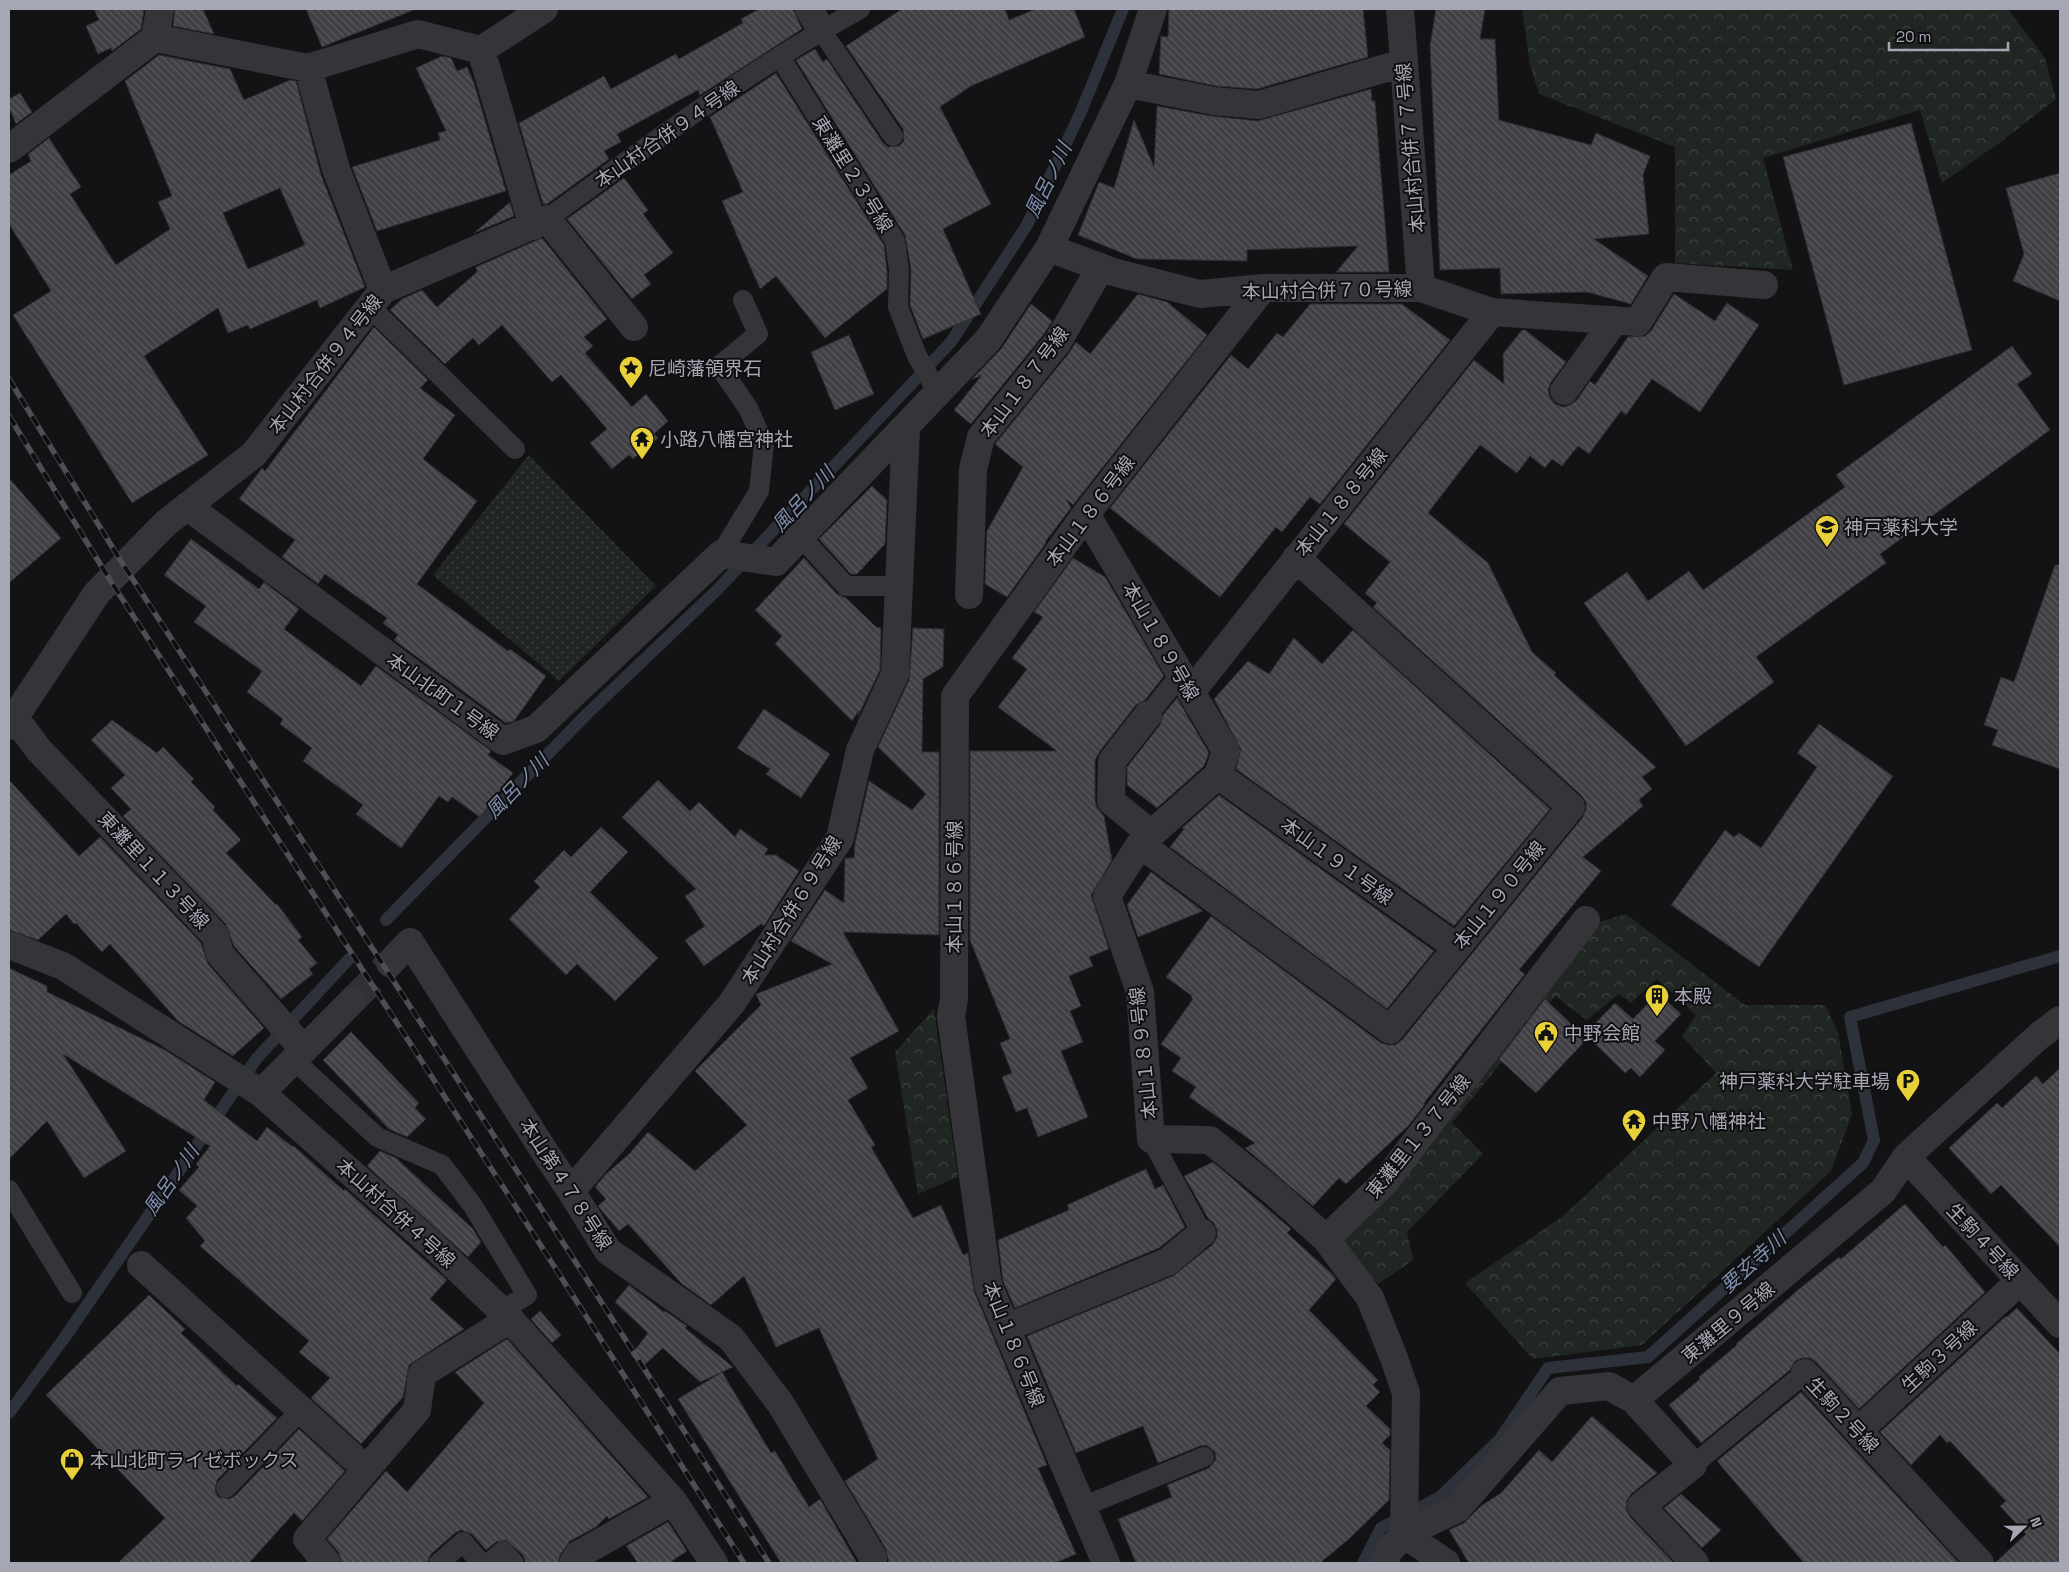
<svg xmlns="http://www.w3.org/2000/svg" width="2069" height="1572" viewBox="0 0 2069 1572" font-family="'Space Grotesk','Noto Sans JP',sans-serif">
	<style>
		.grass { fill: url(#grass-dots) }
		.forest { fill: url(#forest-crowns) }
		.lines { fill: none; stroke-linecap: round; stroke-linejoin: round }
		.stream { stroke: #2c313a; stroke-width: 12 }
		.building { fill: url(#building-back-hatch); stroke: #2e2d31; fill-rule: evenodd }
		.street-tunnel { stroke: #303135; stroke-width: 28; stroke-dasharray: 28 14; stroke-linecap: butt }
		.lane { stroke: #353439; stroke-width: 20 }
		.street { stroke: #353439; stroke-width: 28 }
		.rail-casing { stroke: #4e4e54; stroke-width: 5.5 }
		.rail { stroke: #0f0e10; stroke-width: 4; stroke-dasharray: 11; stroke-linecap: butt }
		.labels { text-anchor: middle; stroke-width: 4; stroke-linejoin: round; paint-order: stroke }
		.street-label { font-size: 19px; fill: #a6a7b4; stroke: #0f0e10 }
		.poi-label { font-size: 19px; fill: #a6a7b4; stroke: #0f0e10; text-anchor: start }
		.water-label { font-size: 20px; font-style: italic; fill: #7e8eae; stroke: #0f0e10 }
	</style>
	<defs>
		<pattern id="grass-dots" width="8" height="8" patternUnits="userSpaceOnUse" patternTransform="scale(1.25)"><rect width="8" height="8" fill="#202722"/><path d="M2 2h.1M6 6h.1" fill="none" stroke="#3d4440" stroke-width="1.8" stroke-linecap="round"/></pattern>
		<pattern id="forest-crowns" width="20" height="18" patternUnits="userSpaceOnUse" patternTransform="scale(1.25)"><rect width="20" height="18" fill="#202722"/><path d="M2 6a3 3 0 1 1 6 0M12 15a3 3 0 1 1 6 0" fill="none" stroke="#3d4440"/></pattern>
		<pattern id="building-back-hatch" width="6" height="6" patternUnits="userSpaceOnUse" patternTransform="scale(1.25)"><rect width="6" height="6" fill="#404045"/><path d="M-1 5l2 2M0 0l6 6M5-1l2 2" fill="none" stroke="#59595d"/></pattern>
	</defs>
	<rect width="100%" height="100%" fill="#131315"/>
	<!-- grass -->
	<path class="grass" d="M529 455 656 586 559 681 433 575Z"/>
	<!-- forest -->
	<path class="forest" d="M1522 9H2008L2045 58 2056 99 2002 141 1942 183 1920 110 1763 158 1793 270 1675 263V147L1539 94 1530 65Z
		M1626 914 1745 1005H1825L1838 1032 1852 1114 1831 1171 1642 1345 1533 1359 1465 1283 1562 1217 1716 1073 1682 1036 1696 1015 1657 979 1631 1003 1619 994 1587 1020 1555 996 1452 1123 1483 1154 1407 1232 1413 1260 1378 1284 1340 1238 1590 925Z
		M934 1009 958 1177 918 1194 895 1052Z"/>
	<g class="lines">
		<!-- stream -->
		<path class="stream" d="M386 920 587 714 717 590 951 342 1027 225 1080 114 1123 9
			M9 1413 65 1337 257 1058 349 959
			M1363 1563 1381 1528 1440 1497 1500 1439 1548 1368 1648 1357 1863 1163 1874 1140 1850 1017 2060 956"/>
	</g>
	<!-- building -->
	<path class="building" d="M94 9H144L141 29 112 51 111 48 98 54 86 26 99 20Z
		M175 9H203L214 34 173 26Z
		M306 9H416L322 47Z
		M759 9H793L802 29 700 95 698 90 617 134 621 142 604 151 609 159 547 204H543L519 123 604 76 611 89 676 54 679 59 743 23 741 19Z
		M902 9H1005L1009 20 1036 9H1074L1085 37 971 86 940 107 991 204 943 229 981 314 923 339 910 305 911 269 905 235 796 60 815 49 823 62 827 59 883 143 888 147 899 146 904 141 903 129 846 46Z
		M1169 9H1363L1368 57 1257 89 1216 86 1159 74 1161 36 1168 37Z
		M1436 9H1485L1480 39H1495L1499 120 1591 145 1596 133 1650 156 1643 175 1649 234 1594 239 1648 276 1631 304 1587 292 1501 294 1500 268 1440 270 1430 46Z
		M159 55 230 69 244 100 290 80 296 81 321 175 365 287 320 308 317 300 250 329 248 325 228 333 218 308 144 356 208 455 132 503 13 315 51 291 9 224V175L31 161 28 154 49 138 81 187 70 194 116 265 170 229 158 202 172 196 125 81ZM280 188 305 245 248 269 223 213Z
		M442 56 451 58 457 71 467 67 474 83 506 191 377 231 352 167 440 140 438 133 446 131 416 68Z
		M776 73 884 245 887 271V289L825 338 776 276 760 289 722 201 743 192 710 117Z
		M1371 89 1372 101H1375L1389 272H1336L1358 246 1247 250V261L1137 259 1078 235 1099 182 1114 188 1134 120 1154 167 1157 106 1211 116 1258 121Z
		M20 93 32 112 16 124 9 107V99Z
		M1911 123 1972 350 1844 385 1783 157Z
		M2060 173V301L2013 281 2024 254 2006 188Z
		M624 178 648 210 643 214 673 253 644 275 651 284 632 299 567 219Z
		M510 202 514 216 474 233Z
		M542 238 607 319 584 337 593 346 585 353 632 407 646 394 668 421 654 434 658 438 633 459 629 455 612 469 590 443 607 429 561 375 552 382 502 325 479 345 473 338 445 364 390 310 402 299 422 290 437 307 477 272 476 267Z
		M1138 294 1167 302 1207 335 1073 505 1066 499 1071 508 1045 542 1046 543 1007 597 985 584 987 531 1023 467 995 444 1069 353 1076 342 1090 354Z
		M1674 294 1715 321 1727 303 1759 325 1700 412 1652 379 1626 415 1621 411 1589 454 1578 446 1562 466 1552 459 1545 468 1530 456 1517 473 1480 445 1428 513 1488 563 1532 652 1556 673 1554 675 1656 767 1642 777 1652 789 1639 800 1643 806 1583 857 1601 871 1519 970 1525 974 1424 1103 1425 1104 1409 1125 1346 1184 1339 1178 1313 1206 1245 1148 1255 1143 1189 1097 1196 1087 1172 1071 1181 1058 1161 1044 1193 999 1191 997 1192 996 1166 977 1211 916 1381 1043 1388 1045H1395L1402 1040 1583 817 1586 809V802L1581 795 1373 607 1377 603 1365 593 1390 562 1344 524 1474 360 1504 384 1503 354 1522 330H1525L1566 362 1551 382 1548 390 1550 398 1555 404 1563 407 1570 405 1577 400 1590 381 1595 385 1628 337 1645 336 1651 331Z
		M1031 304 1052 321 1044 334 971 424 954 410 982 375 971 380 1001 349Z
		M1310 304H1402L1450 340 1320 504 1310 497 1282 532 1276 527 1220 597 1110 508 1231 355 1248 369 1277 333 1283 337Z
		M374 327 428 380 420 388 455 415 423 459 477 501 417 584 508 651 510 649 546 676 514 721 506 723 394 640 398 635 383 623 387 618 325 574 318 584 282 557 295 540 239 499 262 468 265 471Z
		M849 335 874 394 835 410 811 352Z
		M2012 346 2032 374 2017 384 2050 430 1880 554 1886 563 1756 657 1774 682 1686 746 1584 603 1627 572 1648 601 1689 571 1703 590 1845 487 1836 475Z
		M9 478 61 538 9 583Z
		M872 486 887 500 885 544 857 574H851L819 539Z
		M191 539 259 589 264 582 299 609 284 629 361 686 376 666 491 751 488 755 513 773 480 817 452 797 448 802 439 796 401 848 356 814 363 805 303 761 312 748 280 724 283 719 247 692 262 671 194 622 206 606 164 575Z
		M804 558 837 594 846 598 876 627 881 628 880 670 858 716 859 710 852 721 775 644 782 636 755 610Z
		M1073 558 1105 577 1164 676 1145 700 1136 705 1100 751 1095 760V801L1097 808 1104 816 1112 860 1091 895 1109 949 1089 957 1093 966 1069 976 1081 1006 1070 1011 1083 1042 1061 1051 1088 1117 1038 1137 1027 1108 1016 1112 1002 1077 1012 1073 1000 1043 1010 1039 970 940V751H1057L998 707 1027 669 1012 658 1043 617 1034 612Z
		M2055 565H2060V769L1992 745 1998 730 1984 725 2001 677 2014 682Z
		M913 628 944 629 943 667 923 679 922 752H939V935L843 932 899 1031 850 1058 868 1088 848 1100 875 1145 871 1147 913 1218 941 1205 963 1255 968 1253 974 1291 1047 1465 1038 1468 1076 1554 1055 1563H889L886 1549 845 1481 878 1459 819 1328 776 1347 744 1276 711 1305 682 1284 628 1224 619 1231 598 1206 606 1199 595 1187 605 1175 630 1153 648 1132 695 1171 747 1125 695 1071 761 1005 756 994 832 964 791 941 825 890 844 903 845 859 846 858H854L855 843 869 781 912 810 926 794 878 747 909 680Z
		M1353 630 1550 809 1454 926 1236 769 1241 749 1214 699 1248 661 1269 674 1294 638 1322 664Z
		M1177 698 1209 753 1204 766 1157 808 1127 785V767L1160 725 1163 715Z
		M764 709 830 754 801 798 766 774 770 769 737 748Z
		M112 720 157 753 163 747 194 779 191 782 215 807 213 810 241 840 226 853 276 905 277 904 302 937 298 940 317 963 309 969 313 974 281 999 234 946 226 924 123 816 131 809 111 788 125 775 91 740Z
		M1819 724 1893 776 1759 967 1671 905 1725 830 1734 837 1739 833 1761 848 1817 767 1797 753Z
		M9 780 79 856 100 837 201 943 208 964 264 1028 233 1056 178 1021 110 944 102 952 76 923 74 924 66 914 38 940 9 930Z
		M658 780 690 811 699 802 735 837 740 829 768 849 764 855H776L799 871 764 926 761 924 704 966 685 940 705 926 685 896 696 889 622 817Z
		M1219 795 1434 951 1387 1009 1170 847 1184 829 1182 828Z
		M601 827 628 852 590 892 658 958 615 1001 577 964 566 975 509 919 540 887 534 881 564 850 571 857Z
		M1151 872 1203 911 1138 937 1127 905Z
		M9 968 47 986V992L165 1050 215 1082 204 1100 257 1141 267 1127 293 1147 294 1146 344 1191 345 1189 447 1280 430 1299 464 1329 409 1365 403 1397 361 1444 311 1398 330 1378 299 1352 309 1341 200 1246 205 1241 186 1218 197 1206 179 1190 199 1167 196 1164 210 1146 63 1054 126 1151 84 1178 47 1121 9 1159Z
		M1658 993 1681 1014 1655 1041 1665 1050 1640 1077 1631 1068 1625 1073 1585 1034 1615 1003 1633 1019Z
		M1545 999 1587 1039 1536 1093 1499 1059Z
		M351 1032 419 1103 415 1108 426 1119 407 1137 389 1129 323 1060Z
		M2060 1068V1247L2001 1185 1991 1194 1949 1148 1997 1103 2002 1108 2036 1076 2043 1084Z
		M380 1151 396 1158 473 1229 481 1242 468 1257 367 1166Z
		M1213 1162 1291 1229 1287 1233 1332 1274 1336 1279 1309 1310 1378 1380 1373 1385 1380 1392 1366 1406 1390 1429V1435L1382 1443 1390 1450 1389 1500 1350 1538 1320 1563H1136L1118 1519 1172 1497 1167 1485 1209 1468 1216 1459 1215 1452 1206 1445 1200 1446 1158 1463 1143 1426 1076 1453 1027 1336 1173 1276 1212 1245 1217 1238V1230L1214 1223 1208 1218 1184 1176Z
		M1146 1169 1155 1189 1163 1185 1185 1227 1159 1248 1015 1308 1003 1281 998 1240 1069 1210 1067 1205Z
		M1905 1204 1943 1247 1945 1245 1985 1292 1859 1409 1816 1362 1810 1358H1802L1795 1361 1790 1370 1701 1443 1669 1405 1700 1379 1699 1377 1737 1345 1736 1344 1798 1290 1839 1257 1841 1259Z
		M629 1285 664 1312 665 1311 687 1326 685 1328 733 1367 700 1382 663 1348 643 1366 631 1355 648 1333 615 1302Z
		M149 1295 185 1329 181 1333 237 1386 238 1384 277 1418 217 1480 215 1491 218 1497 229 1499 235 1496 299 1429 345 1471 302 1521 294 1513 249 1563H118L165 1518 46 1395Z
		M2017 1308 2060 1354V1563L2052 1562 2050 1563H1995L2026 1534 2000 1506 2006 1501 1950 1441 1947 1443 1940 1435 1911 1465 1880 1432 2006 1316 2007 1317Z
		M540 1311 561 1335 552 1343 531 1319Z
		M507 1339 648 1497 609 1519 607 1516 596 1527 570 1541 560 1555 558 1563H526L523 1555 506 1540 496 1542 486 1550 472 1534 461 1530 455 1533 431 1554 427 1563H342L339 1553 327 1539 386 1471 407 1492 484 1403 455 1372Z
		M722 1372 771 1453 775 1451 809 1507 820 1499 857 1563H781L678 1399Z
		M1801 1392 1846 1441 1959 1563H1804L1717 1461Z
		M1592 1416 1657 1473 1631 1494 1627 1500 1626 1509 1630 1517 1674 1563H1469L1449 1530 1464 1523 1481 1506 1501 1493 1539 1450 1552 1462Z
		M1681 1494 1721 1530 1702 1548 1664 1508Z
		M668 1522 687 1551 669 1563H638L626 1546Z"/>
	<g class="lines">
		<!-- street-tunnel -->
		<path class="street-tunnel" d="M352 1001 390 963"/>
		<!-- lane -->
		<path class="lane" d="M821 30 893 136
			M780 57 895 241 899 270 898 307 917 356 938 393
			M547 219C648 145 750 70 860 9
			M370 307 515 449
			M801 537 846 586H899
			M721 554 759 491 764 444 748 408 719 366 758 334 743 300
			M1148 715 1181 674
			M294 1060 377 1137 442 1165 473 1206 527 1295 501 1311
			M1151 1139 1202 1233
			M9 1190 72 1293
			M1693 1465 1805 1373
			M226 1488 300 1411
			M1082 1507 1204 1457
			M439 1563 463 1542 481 1563
			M489 1563 503 1551 514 1563"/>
		<!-- street -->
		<path class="street" d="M809 9 821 30
			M1400 9 1421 288
			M155 38 308 68 418 34 481 50 533 226
			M155 38 160 9
			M481 50 544 9
			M308 68 336 169 383 290
			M1128 84 1214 101 1259 105 1403 63
			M9 149 155 38
			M1049 248 1113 272 1200 294 1263 288H1421L1492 312 1638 322 1666 277 1764 285
			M1564 391 1615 320
			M187 506 503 741 536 729 721 554 776 562 988 340 1049 248 1128 84 1153 9
			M1086 514 1226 751 1218 775 1140 844 1107 896 1140 992 1151 1139 1210 1140 1275 1193 1326 1239
			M969 595 973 469 981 437 1057 343 1101 267
			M1191 692 1492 312
			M9 714 15 718 38 749 215 935 220 954 304 1050
			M1148 715 1112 761 1111 801 1151 834
			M9 726 97 593 166 523 254 454 383 290 547 219 634 327
			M1218 775 1456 947
			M1140 844 1390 1030 1571 807 1296 558
			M9 945 63 966 261 1093 434 1246 510 1319 673 1501 714 1563
			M390 963 410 942 548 1157 571 1191 608 1251 731 1338 780 1403 873 1557V1563
			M261 1093 352 1001
			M1906 1157 2060 1324
			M571 1191 732 1003 840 838 860 750 895 674 906 428
			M141 1265 366 1469
			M1006 1328 1167 1262 1202 1233
			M1805 1373 1980 1563
			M1634 1400 1883 1191 1906 1157 2039 1036 2060 1020
			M1858 1431 2020 1281
			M327 1563 307 1539 417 1410 422 1374 510 1319
			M573 1563 578 1555 673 1501
			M1106 1563 988 1285 951 1016 954 999 955 696 1086 514 1263 288
			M1383 1563 1389 1551 1404 1534 1457 1509 1560 1391 1609 1386 1634 1400 1693 1465 1641 1506 1695 1563
			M1446 1563 1404 1534 1406 1393 1394 1358 1370 1298 1326 1239 1384 1183 1586 920"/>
		<defs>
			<path id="rail" d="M9 379 119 558 537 1202 769 1563
				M9 416 110 580 520 1213 744 1563"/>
		</defs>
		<!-- rail casing -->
		<use href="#rail" class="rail-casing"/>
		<!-- rail -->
		<use href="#rail" class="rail"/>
	</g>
	<!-- icons -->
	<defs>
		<symbol id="sight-pin" viewBox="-11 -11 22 30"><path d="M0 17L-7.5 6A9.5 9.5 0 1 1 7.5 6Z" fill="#e7d039" stroke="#0f0e10"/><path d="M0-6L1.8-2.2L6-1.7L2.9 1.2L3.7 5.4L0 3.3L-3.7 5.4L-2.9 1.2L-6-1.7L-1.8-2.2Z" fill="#111"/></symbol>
		<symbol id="temple-pin" viewBox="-11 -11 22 30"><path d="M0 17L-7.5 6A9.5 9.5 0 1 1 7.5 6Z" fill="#e7d039" stroke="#0f0e10"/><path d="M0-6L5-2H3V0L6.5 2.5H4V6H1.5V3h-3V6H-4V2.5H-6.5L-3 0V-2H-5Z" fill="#111"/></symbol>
		<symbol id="university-pin" viewBox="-11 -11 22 30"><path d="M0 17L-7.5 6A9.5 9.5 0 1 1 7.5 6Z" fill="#e7d039" stroke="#0f0e10"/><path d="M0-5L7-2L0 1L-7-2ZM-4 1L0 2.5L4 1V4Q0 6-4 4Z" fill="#111"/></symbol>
		<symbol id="building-pin" viewBox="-11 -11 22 30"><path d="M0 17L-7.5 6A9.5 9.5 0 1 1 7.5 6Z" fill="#e7d039" stroke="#0f0e10"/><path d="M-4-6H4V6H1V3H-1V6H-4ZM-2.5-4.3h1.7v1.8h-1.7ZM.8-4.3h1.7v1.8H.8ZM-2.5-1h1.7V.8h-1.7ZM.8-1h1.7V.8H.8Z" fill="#111"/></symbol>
		<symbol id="civic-pin" viewBox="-11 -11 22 30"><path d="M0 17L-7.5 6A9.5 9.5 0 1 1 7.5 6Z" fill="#e7d039" stroke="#0f0e10"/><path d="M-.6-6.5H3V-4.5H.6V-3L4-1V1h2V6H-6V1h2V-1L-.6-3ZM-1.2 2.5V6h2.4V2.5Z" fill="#111"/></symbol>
		<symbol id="parking-pin" viewBox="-11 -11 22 30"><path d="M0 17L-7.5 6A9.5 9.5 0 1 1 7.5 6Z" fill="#e7d039" stroke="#0f0e10"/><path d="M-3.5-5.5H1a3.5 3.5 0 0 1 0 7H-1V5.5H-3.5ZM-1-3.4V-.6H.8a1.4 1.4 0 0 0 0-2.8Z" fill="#111"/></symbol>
		<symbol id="shop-pin" viewBox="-11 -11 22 30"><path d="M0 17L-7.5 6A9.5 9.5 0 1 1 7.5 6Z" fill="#e7d039" stroke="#0f0e10"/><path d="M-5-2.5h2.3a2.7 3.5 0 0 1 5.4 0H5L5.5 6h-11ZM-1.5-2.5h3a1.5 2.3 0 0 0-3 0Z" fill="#111"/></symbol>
	</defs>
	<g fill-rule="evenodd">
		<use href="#sight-pin" x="617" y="354" width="28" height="38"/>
		<use href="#temple-pin" x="628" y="425" width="28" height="38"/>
		<use href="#university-pin" x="1813" y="513" width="28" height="38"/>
		<use href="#building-pin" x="1643" y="982" width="28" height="38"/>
		<use href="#civic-pin" x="1532" y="1019" width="28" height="38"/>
		<use href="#parking-pin" x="1894" y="1067" width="28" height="38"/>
		<use href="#temple-pin" x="1620" y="1107" width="28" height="38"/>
		<use href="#shop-pin" x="58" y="1446" width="28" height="38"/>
	</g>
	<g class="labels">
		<!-- street labels -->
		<g class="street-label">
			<text transform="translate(667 134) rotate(-35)" y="7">本山村合併９４号線</text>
			<text transform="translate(1410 148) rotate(-95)" y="7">本山村合併７７号線</text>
			<text transform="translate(853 174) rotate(58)" y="7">東灘里２３号線</text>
			<text transform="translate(1327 290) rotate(-1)" y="7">本山村合併７０号線</text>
			<text transform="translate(325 364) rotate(-52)" y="7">本山村合併９４号線</text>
			<text transform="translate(1024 382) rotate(-53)" y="7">本山１８７号線</text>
			<text transform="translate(1341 502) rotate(-51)" y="7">本山１８８号線</text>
			<text transform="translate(1090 511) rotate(-53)" y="7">本山１８６号線</text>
			<text transform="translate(1161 641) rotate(60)" y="7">本山１８９号線</text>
			<text transform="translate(443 696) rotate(36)" y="7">本山北町１号線</text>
			<text transform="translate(1337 861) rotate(36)" y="7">本山１９１号線</text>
			<text transform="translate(154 870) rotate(47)" y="7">東灘里１１３号線</text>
			<text transform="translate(954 887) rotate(-90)" y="7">本山１８６号線</text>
			<text transform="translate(1499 895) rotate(-51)" y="7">本山１９０号線</text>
			<text transform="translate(791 910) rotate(-58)" y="7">本山村合併６９号線</text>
			<text transform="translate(1143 1053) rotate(-96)" y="7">本山１８９号線</text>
			<text transform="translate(1418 1136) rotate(-51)" y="7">東灘里１３７号線</text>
			<text transform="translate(566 1184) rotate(57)" y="7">本山第４７８号線</text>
			<text transform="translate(396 1213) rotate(42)" y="7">本山村合併４号線</text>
			<text transform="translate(1983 1241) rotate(47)" y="7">生駒４号線</text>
			<text transform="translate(1728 1322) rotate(-40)" y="7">東灘里９号線</text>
			<text transform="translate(1014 1344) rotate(68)" y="7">本山１８６号線</text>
			<text transform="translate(1939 1356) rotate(-43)" y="7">生駒３号線</text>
			<text transform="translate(1843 1415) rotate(47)" y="7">生駒２号線</text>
		</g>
		<!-- poi labels -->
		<g class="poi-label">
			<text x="648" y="375">尼崎藩領界石</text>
			<text x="660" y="446">小路八幡宮神社</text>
			<text x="1844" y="534">神戸薬科大学</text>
			<text x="1674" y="1003">本殿</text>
			<text x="1564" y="1040">中野会館</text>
			<text x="1890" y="1088" text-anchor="end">神戸薬科大学駐車場</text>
			<text x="1652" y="1128">中野八幡神社</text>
			<text x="90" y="1467">本山北町ライゼボックス</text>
		</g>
		<!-- water labels -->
		<g class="water-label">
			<text transform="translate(1048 180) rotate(-64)" y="7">風呂ノ川</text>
			<text transform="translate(803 499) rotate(-47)" y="7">風呂ノ川</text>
			<text transform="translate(517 786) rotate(-46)" y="7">風呂ノ川</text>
			<text transform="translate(171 1180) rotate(-55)" y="7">風呂ノ川</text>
			<text transform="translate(1753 1262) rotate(-42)" y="7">要玄寺川</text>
		</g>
	</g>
	<!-- border -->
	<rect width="2069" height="1572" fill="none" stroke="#a6a7b4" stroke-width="20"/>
	<!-- north arrow -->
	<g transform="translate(2024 1527) rotate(68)" stroke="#0f0e10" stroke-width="4" paint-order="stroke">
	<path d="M0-4L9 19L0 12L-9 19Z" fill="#a6a7b4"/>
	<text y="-8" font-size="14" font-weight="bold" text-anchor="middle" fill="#a6a7b4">N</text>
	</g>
	<!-- scale -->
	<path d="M1889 42v8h119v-8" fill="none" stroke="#a6a7b4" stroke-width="2.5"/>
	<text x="1896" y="42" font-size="15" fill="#a6a7b4" stroke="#0f0e10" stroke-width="4" paint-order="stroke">20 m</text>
</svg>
